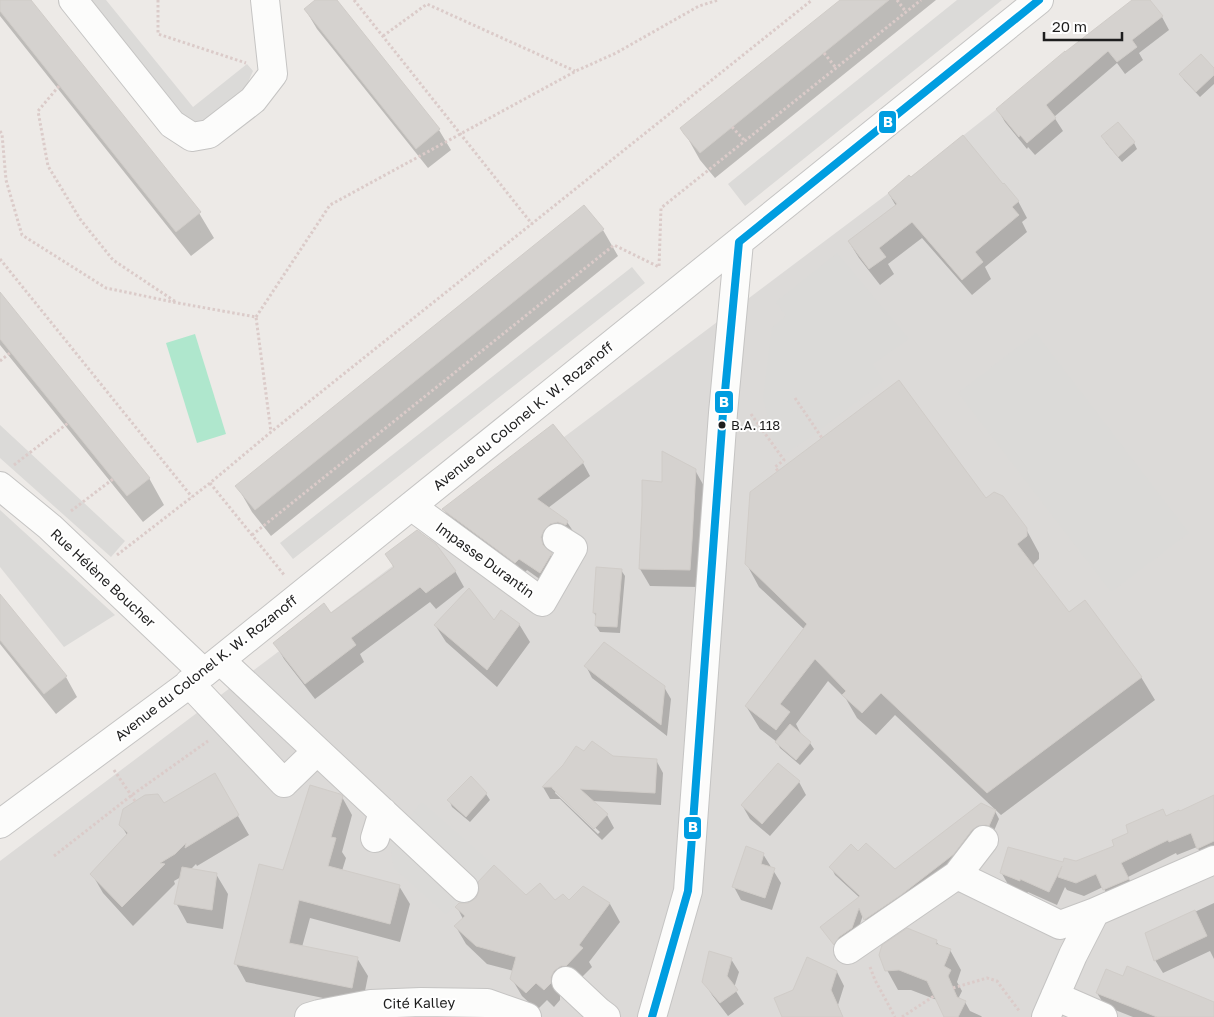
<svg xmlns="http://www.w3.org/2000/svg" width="1214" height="1017" viewBox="0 0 1214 1017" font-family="'Golos Text',sans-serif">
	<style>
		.residential { fill: #dcdad8 }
		.religious { fill: #dbdad8 }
		.pitch { fill: #afe7cd }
		.shadow { fill: #0003; fill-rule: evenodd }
		.building { fill: #d5d2cf; stroke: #d0ccc8 }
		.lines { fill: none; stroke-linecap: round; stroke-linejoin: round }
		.minor-casing { stroke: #c5c4c3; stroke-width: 30 }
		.path { stroke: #dbcbc9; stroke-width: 3; stroke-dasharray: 2.5 2.5; stroke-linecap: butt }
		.minor { stroke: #fcfcfb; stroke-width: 28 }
		.bus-1-casing { stroke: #fff; stroke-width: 11 }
		.bus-1 { stroke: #009de0; stroke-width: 8 }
		.bus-dot { fill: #1e1e1e; stroke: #fff; stroke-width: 2 }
		.labels { text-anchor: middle; stroke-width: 4; stroke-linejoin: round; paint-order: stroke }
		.bus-label { font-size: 13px; fill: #1e1e1e; stroke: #fff; text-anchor: start }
		.street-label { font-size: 14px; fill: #1e1e1e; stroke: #fff }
		.line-badge { stroke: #fff; stroke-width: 2 }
		.badge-label { font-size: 14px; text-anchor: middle; font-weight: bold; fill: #fff }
	</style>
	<rect width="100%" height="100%" fill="#edeae7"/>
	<!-- residential -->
	<path class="residential" d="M1135 0H1214V1017H0V861L922 168Z"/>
	<!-- religious -->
	<path class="religious" d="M86 0H106L193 107 247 64 253 71 246 87 206 120 191 123 182 118Z
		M957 0H1002L745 206 728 184Z
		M837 253 909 339 873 364 884 381 815 434 784 455 773 440 763 398 772 327 786 316 776 302Z
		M632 267 645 283 293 559 280 543Z
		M1036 333 1189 533 1111 592 958 393Z
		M0 425 125 541 111 557 0 458Z
		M0 510 115 615 64 647 0 567Z
		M422 802 494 865 446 915 394 868 389 841Z"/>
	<!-- pitch -->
	<path class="pitch" d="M195 334 226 434 197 443 166 343Z"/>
	<!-- shadow -->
	<path class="shadow" d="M0 0H29L199 213 214 238 191 256 0 16Z
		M317 0H335L439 130 451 150 428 168 317 29 305 9Z
		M842 0H936L715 178 700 160 682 128Z
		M1134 0H1149L1162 17 1169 30 1139 53 1143 60 1125 74 1117 63 1054 117 1063 131 1035 155 1028 147 1027 149 1005 122 998 110Z
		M1214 70V84L1200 97 1184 80 1181 74Z
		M1103 136 1134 143 1137 149 1122 162 1106 143Z
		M1003 186 1018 201 1027 218 1022 222 1027 232 985 267 991 279 972 295 922 238 888 264 894 274 880 285 859 258 849 242 896 206 889 194Z
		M603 230 618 256 271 536 252 512 237 486Z
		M0 294 149 478 164 505 143 522 0 345Z
		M553 425 583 463 590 476 548 508 567 522 575 534 550 543 548 550 558 567 548 585 527 570 523 575 451 522 444 510Z
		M695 470 705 488 699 587 650 586 640 569 663 483Z
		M986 500 1026 529 1039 553V559L1032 566 1068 614 1141 677 1155 700 1001 815 895 715 876 735 857 718 846 699 828 681 796 724 802 736 810 743 814 749 800 765 780 748 777 742 760 729 746 706 804 629 759 587 746 563Z
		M387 555 455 571 464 587 436 609 430 602 360 654 364 662 315 699 284 659 275 643 331 615 394 568Z
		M621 570 625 576 620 633 600 632 596 626 597 618 594 613Z
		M0 596 66 677 77 697 56 714 0 644Z
		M494 622 519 624 530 642 497 687 446 642 435 625Z
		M586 666 664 687 671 699 667 736 592 678Z
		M584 753 613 758 656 760 663 773 661 805 592 801 607 815 614 828 602 840 560 799H550L543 787ZM556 791 600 832 598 834 555 793Z
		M214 775 249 835 197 866 196 864 190 870 216 874 228 894 223 929 187 923 176 903 181 877 174 881 175 884 133 926 103 893 92 874 127 835 121 825 164 804Z
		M471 778 486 794 490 800 470 822 452 807 449 800Z
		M799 782 806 795 770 836 750 819 742 805Z
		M342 797 352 815 342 852 346 858 342 871 399 886 410 904 400 942 310 918 302 947 357 958 368 976 362 1006 246 982 236 964 284 871Z
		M1214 797V858L1206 862 1197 847 1177 855 1176 853 1128 877 1136 893 1112 903 1103 887 1084 896 1067 890 1065 887 1057 905 1028 892 1027 894 1009 886 1001 872 1076 863 1116 847 1166 818 1179 813Z
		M995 811 999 819 993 833 958 861 869 927 863 915 856 936 839 951 822 928 860 898 835 875 831 867 858 853 895 871Z
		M763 854 781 883 772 910 741 900 734 887Z
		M583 887 610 904 620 922 589 962 592 967 576 983 564 988 560 995V1000L554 1007 547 1000 537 1010 522 996 512 979 514 971 487 964 466 944 456 927 463 919 457 907 468 904 526 897 555 901 569 902Z
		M1214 903V959L1210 951 1163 973 1155 960 1147 934Z
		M936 941 940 947 950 950 961 970 957 982 962 991 959 997 960 1000 965 1002 970 1011 981 1016 982 1017H944V1015L937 1000 911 990H898L887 970Z
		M731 959 739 972 734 988 744 1004 728 1016 712 995 704 982Z
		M837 972 844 986 838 1005 843 1017H784Z
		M1097 993 1214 1004V1017H1133L1105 1006Z"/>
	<!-- building -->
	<path class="building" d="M0 0H31L201 212 176 232 0 11Z
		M315 0H337L440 129 416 149 304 9Z
		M840 0H889L700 153 684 134 680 128Z
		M1132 0H1150L1163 16 1132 40 1137 47 1117 62 1108 51 1046 105 1056 118 1027 143 1020 135 1019 137 996 109 1065 51V52Z
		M1201 54 1214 68V75L1196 92 1179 74Z
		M1118 122 1135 142 1118 157 1101 136Z
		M963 135 1003 184 1004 183 1019 201 1012 207 1019 215 975 252 983 262 962 280 912 222 879 248 886 257 869 269 848 241 897 204 888 193 909 175 911 177Z
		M584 205 604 229 255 510 235 486Z
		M0 292 150 478 127 496 0 339Z
		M899 380 986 498 994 492 1003 496 1027 528V536L1017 544 1069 612 1085 600 1142 677 987 793 881 693 862 713 842 695 846 691 815 659 780 704 790 712 776 730 745 706 807 624 745 564 750 492Z
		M553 424 584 462 537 499 568 521 566 525 558 522 550 524 544 530 541 537 543 545 552 553 540 573 519 559 515 563 442 509Z
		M662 451 696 469 692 541 690 570 639 569 642 506V480L662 482Z
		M417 530 436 544 456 571 426 593 420 587 351 638 356 645 305 684 273 643 324 603 331 613 394 567 385 554Z
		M596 567 622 569 617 627 595 626 596 613H593Z
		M469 588 494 620 501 610 520 624 487 670 434 625Z
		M0 594 67 676 44 694 0 640Z
		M604 642 665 686 661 725 584 666Z
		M790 724 811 742 796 760 775 742Z
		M592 741 613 756 657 759 655 793 580 789 608 814 594 829 552 788V787H542L563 765 576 746 584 751Z
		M778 763 800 781 762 824 741 805Z
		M215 773 239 815 185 848 186 843 175 854 160 863 165 864 122 907 90 874 128 833 119 825 123 809 145 795 158 794 164 803Z
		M471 776 487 793 466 817 447 800Z
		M310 785 340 794 343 796 331 837 336 838 328 866 400 885 390 924 299 900 289 943 358 957 352 988 234 964 259 864 283 870Z
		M1214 795V841L1197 849 1191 833 1169 842 1168 840 1121 863 1129 879 1103 890 1096 874 1076 883 1058 877 1062 866 1049 892 1020 879V881L1000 873 1008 847 1063 862 1064 858 1076 861 1114 846 1112 840 1128 833 1126 825 1163 809 1166 816 1179 810 1180 811Z
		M981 803 996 810 989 826 986 825 978 826 972 830 954 854 901 895 864 920 859 908 852 928 839 937 834 945 820 927 860 896 829 867 851 844 858 851 866 843 895 869Z
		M746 846 764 853 761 864 775 868 765 898 732 887Z
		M494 865 526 895 540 883 555 900 563 894 569 900 583 886 610 903 579 945 583 948 566 966H561L554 971 551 977V983L544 990 536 983 526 993 510 979 516 957 476 946 454 926 465 916 455 907 459 903H468L476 898 479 891 478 882Z
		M182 867 217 873 212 910 174 904Z
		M1195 910 1207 936 1154 961 1145 933Z
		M907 928 937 940 936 944 951 949 944 966 951 970 948 976 957 997 966 1001 958 1017H944L927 981 899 970 885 971 879 955 882 945Z
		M709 951 732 958 727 976 738 990 720 1003 702 982Z
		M807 957 837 971 831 990 843 1017H782L774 998 793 990Z
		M1127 966 1214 1002V1017H1157L1096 993 1106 969 1123 976Z"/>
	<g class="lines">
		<defs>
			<path id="minor" d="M73 0 172 124 192 137 209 134 253 100 273 74 265 0
				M0 486 50 527 204 673
				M411 506 542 602 573 548 557 538
				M220 660 464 888
				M189 683 284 783 317 751
				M0 824 204 673 1039 0
				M375 838 383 812
				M984 840 957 875 1060 925 1095 912
				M848 950 957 875
				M566 981 598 1011 606 1017
				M1055 996 1103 1017
				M309 1017 319 1014 371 1004 421 1002 487 1003 527 1017
				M652 1017 688 891 723 413 739 242
				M1046 1017 1073 955 1095 912 1214 860"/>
		</defs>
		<!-- minor casing -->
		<use href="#minor" class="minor-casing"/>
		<!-- path -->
		<path class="path" d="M158 0V34L246 63
			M354 0 532 224
			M897 0 906 12
			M383 36 427 4 575 71
			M824 53 836 68
			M59 86 38 111 48 166 80 219 113 260 176 302
			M732 127 745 141
			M0 131 2 134 6 180 22 235 106 288 178 303 256 317 271 432
			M0 259 192 497
			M256 317 330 205 576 71 616 53 699 6 718 0
			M0 361 11 352
			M795 398 822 438
			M751 414 784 460 775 467 778 471
			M14 465 68 423
			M210 483 285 576
			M71 511 113 479
			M252 535 614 245 659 267 661 208 921 0
			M117 555 210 483 271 432 812 0
			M114 770 135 801
			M54 856 132 795 208 741
			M870 967 875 980 895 1017
			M953 988 987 978 997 981 1020 1012
			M902 1017 934 996"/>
		<!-- minor -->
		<use href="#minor" class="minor"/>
		<defs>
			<path id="bus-1" d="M652 1017 688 891 723 413 739 242 1039 0"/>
		</defs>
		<!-- bus-1 casing -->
		<use href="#bus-1" class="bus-1-casing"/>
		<!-- bus-1 -->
		<use href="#bus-1" class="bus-1"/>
	</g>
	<!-- markers -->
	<circle class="bus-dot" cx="722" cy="425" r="4.5"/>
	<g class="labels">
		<!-- bus labels -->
		<g class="bus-label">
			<text x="731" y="430">B.A. 118</text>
		</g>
		<!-- street labels -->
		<g class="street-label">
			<text transform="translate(523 416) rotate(-39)" y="5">Avenue du Colonel K. W. Rozanoff</text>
			<text transform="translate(485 560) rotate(36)" y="5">Impasse Durantin</text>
			<text transform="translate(103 578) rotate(43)" y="5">Rue Hélène Boucher</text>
			<text transform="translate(206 668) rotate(-38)" y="5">Avenue du Colonel K. W. Rozanoff</text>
			<text transform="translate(419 1003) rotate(-1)" y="5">Cité Kalley</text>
		</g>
	</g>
	<g class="line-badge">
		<rect x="878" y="110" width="19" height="24" rx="5" fill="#009de0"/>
		<rect x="714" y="390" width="20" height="24" rx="5" fill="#009de0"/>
		<rect x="683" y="816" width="19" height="24" rx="5" fill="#009de0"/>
	</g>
	<g class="badge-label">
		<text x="888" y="127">B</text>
		<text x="724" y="407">B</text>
		<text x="693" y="832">B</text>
	</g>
	<!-- scale -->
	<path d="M1044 32v8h78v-8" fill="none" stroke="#1e1e1e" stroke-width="2.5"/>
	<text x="1052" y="32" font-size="15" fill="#1e1e1e" stroke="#ffffff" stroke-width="4" paint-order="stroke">20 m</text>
</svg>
